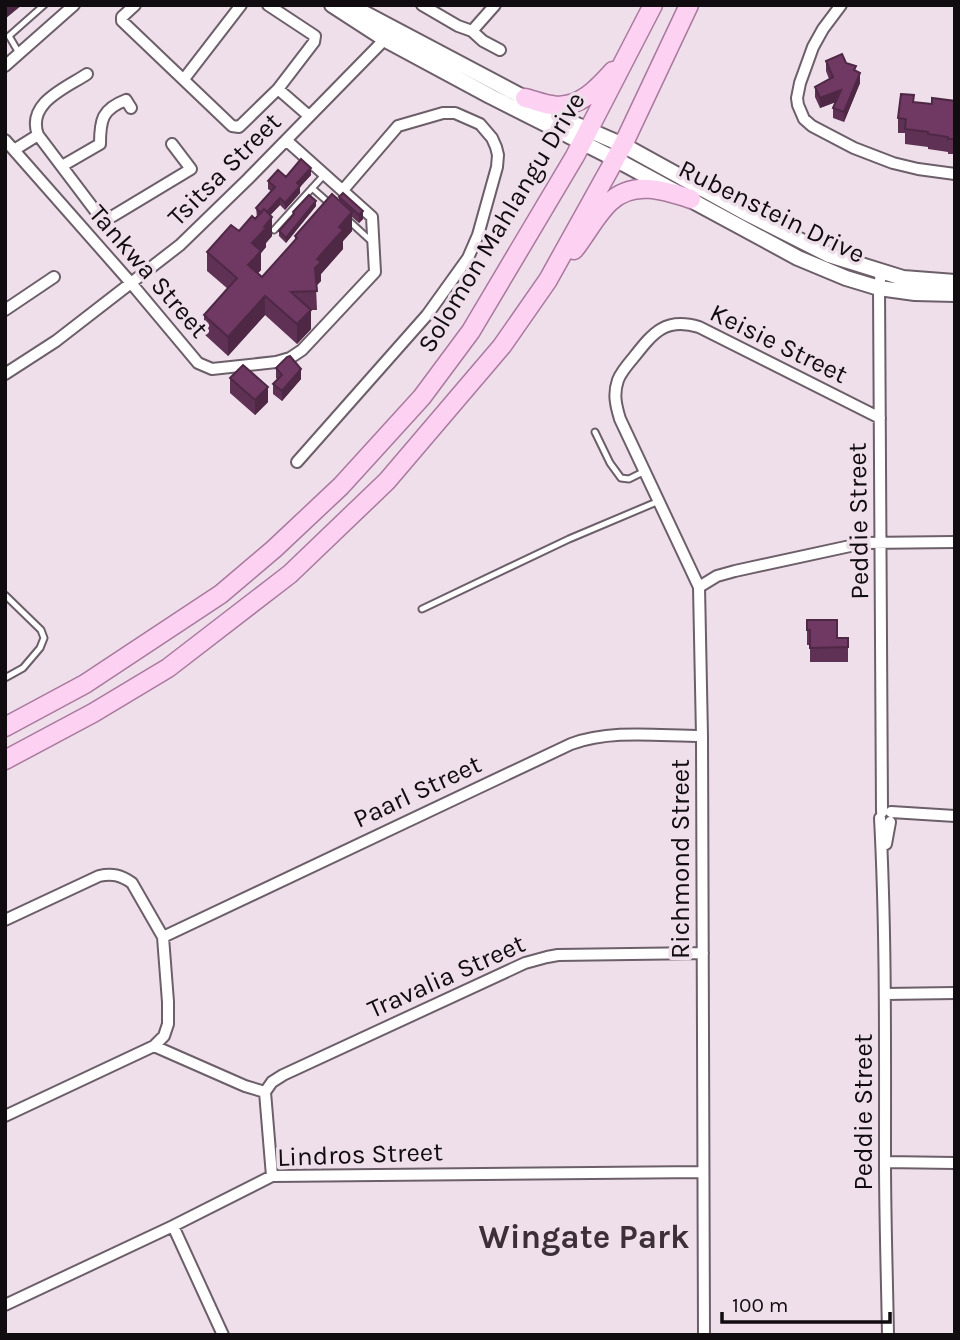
<svg xmlns="http://www.w3.org/2000/svg" width="960" height="1340" viewBox="0 0 960 1340" font-family="Karla,sans-serif">
	<style>
		.lines { fill: none; stroke-linecap: round; stroke-linejoin: round }
		.service-casing { stroke: #6c5f69; stroke-width: 9 }
		.minor-casing { stroke: #6c5f69; stroke-width: 14 }
		.tertiary-casing { stroke: #6c5f69; stroke-width: 18 }
		.primary-casing { stroke: #a9799d; stroke-width: 21 }
		.service { stroke: #fff; stroke-width: 5 }
		.minor { stroke: #fff; stroke-width: 10 }
		.tertiary { stroke: #fff; stroke-width: 14 }
		.primary { stroke: #fdd1f2; stroke-width: 18 }
		.wall { fill: #5f3155 }
		.shaded-wall { fill: #4e2845 }
		.building { fill: #6f3963; stroke: #4e2845; stroke-width: 2 }
		.labels { text-anchor: middle; stroke-width: 7; stroke-linejoin: round; paint-order: stroke }
		.street-label { font-size: 26px; fill: #110c10; stroke: #efdfeb }
		.district-label { font-size: 33px; font-weight: bold; fill: #3c2f38; stroke: #efdfeb }
	</style>
	<rect width="100%" height="100%" fill="#efdfeb"/>
	<g class="lines">
		<defs>
			<path id="service" d="M19 53 9 36 44 5
				M312 188 329 203
				M347 219 371 241
				M274 230 325 174
				M595 432 610 463 621 478 629 479 645 471
				M5 595 41 630 44 638 40 648 23 668 5 678
				M422 609 569 539 659 501"/>
			<path id="minor" d="M135 5 122 17V21L232 126 239 127 278 89 309 116
				M268 5 315 36 314 42 278 89
				M422 5 458 26 472 31 483 41 500 50
				M841 5 823 29 813 47 800 83 797 98 798 105 804 119 812 126 854 148 893 163 918 169 955 174
				M472 31 495 5
				M5 66 74 5
				M87 74C66 88 26 103 38 135L100 217 102 218 113 216 191 169 172 144
				M184 79 241 5
				M5 140 131 283 198 363 212 369 276 362 290 358 302 350 375 272 372 217 286 140
				M14 150 38 135
				M62 166 100 144C100 120 102 109 126 100L131 108
				M881 272 879 288 882 812
				M5 310 54 277
				M5 374 56 341 180 245 248 179 389 35
				M297 462 427 315 468 258 478 235 497 167 498 155 496 147 492 138 480 124 455 113H443L398 126 343 190
				M699 587 717 576 735 571 864 543 955 542
				M891 812 955 816
				M880 818C886 932 885 1045 885 1159 885 1218 887 1276 888 1335
				M886 844 890 822
				M5 920 99 876C112 873 121 875 132 883L163 937 168 1002V1024L164 1036 154 1046 5 1116
				M163 937 571 744C612 729 659 736 702 736
				M885 994 955 993
				M154 1046 245 1086 265 1092 272 1176
				M265 1092 272 1082 283 1075 525 963 547 957 558 955 703 953
				M885 1162 955 1163
				M173 1226 223 1335
				M5 1305 173 1226 272 1176 703 1172
				M704 1335 702 736 699 587 620 419C616 406 613 394 618 380 621 372 628 364 634 357 653 333 665 317 699 327L880 418"/>
			<path id="tertiary" d="M332 5 386 40 490 96 615 159 798 258 846 278 879 288 915 293 955 294
				M349 5 570 122 623 145 748 214 829 255 903 278 955 282"/>
			<path id="primary" d="M525 98C534 100 543 104 552 105 578 110 598 88 613 71
				M574 250C586 235 596 215 610 202 633 180 664 190 691 199
				M5 727 85 684 221 594 274 549 341 486 422 397 471 331 575 156 653 5
				M5 760 93 713 168 668 290 574 387 481 502 346 548 280 623 145 689 5"/>
		</defs>
		<!-- service casing -->
		<use href="#service" class="service-casing"/>
		<!-- minor casing -->
		<use href="#minor" class="minor-casing"/>
		<!-- tertiary casing -->
		<use href="#tertiary" class="tertiary-casing"/>
		<!-- primary casing -->
		<use href="#primary" class="primary-casing"/>
		<!-- service -->
		<use href="#service" class="service"/>
		<!-- minor -->
		<use href="#minor" class="minor"/>
		<!-- tertiary -->
		<use href="#tertiary" class="tertiary"/>
		<!-- primary -->
		<use href="#primary" class="primary"/>
	</g>
	<!-- wall -->
	<path class="wall" d="M826 61 846 63 856 71 860 83 844 122 833 118V108L836 102 820 108 815 97V87L829 79 826 71Z
		M955 101V154H948V152L928 149V147L905 144V133H898V118L914 102 932 104Z
		M311 175 300 187V193L285 210 280 205 270 215 272 236 266 243V247L261 253V270L257 274 262 277 295 240V236L339 200V197L343 193 363 219 359 223 352 217V231L343 241V249L321 274V281L316 286 317 310H311V329L297 344 265 315 228 356 204 334V315L228 289 207 271V252L239 231 257 217 256 208 271 191 268 189V181L286 177Z
		M316 206 286 243 279 236V231L293 215V212Z
		M276 368 301 379 282 401 273 394V384L278 380 276 378Z
		M230 378 268 402 255 415 230 393Z
		M807 620 837 638 848 647V662H810V645H807Z"/>
	<!-- shaded-wall -->
	<path class="shaded-wall" d="M5 5H22L5 19Z
		M860 73V83L844 122V112Z
		M841 90V100L820 108V98Z
		M311 168V175L300 187V193L285 210V203L297 183Z
		M280 198V205L263 223V215Z
		M316 201V206L286 243V238Z
		M363 211V219L359 223V215Z
		M352 212V231L343 241V249L321 274V281L315 287V268L317 259 339 227Z
		M272 217V236L266 243V247L261 253V270L248 284V265L252 243 264 227Z
		M265 296V315L228 356V337Z
		M311 310V329L297 344V324Z
		M301 369V379L282 401V391Z
		M268 387V402L255 415V400Z"/>
	<!-- building -->
	<path class="building" d="M842 54 846 63 856 66 854 70 860 73 844 112 833 108 841 90 820 98 815 87 833 77 826 61Z
		M901 94 914 95 913 102 932 104V98L955 101V139H948V137L928 134V132L905 129 906 119 898 118Z
		M301 159 311 168 297 183 300 186 285 203 280 198 267 212 264 209 261 213 256 208 275 187 268 181 278 170 286 177Z
		M343 193 363 211 359 215 339 197Z
		M332 194 352 212 339 227 343 230 317 259 321 262 315 268 317 291 291 292 311 310 297 324 265 296 228 337 204 315 237 278 207 252 231 225 239 231 252 216 255 219 264 209 272 217 264 227 266 228 252 243 261 251 248 265 262 277 297 238 295 236Z
		M309 195 316 201 286 238 279 231 294 214 293 212Z
		M290 356 301 369 282 391 273 384 282 375 276 368 287 357Z
		M243 365 268 387 255 400 230 378Z
		M807 620H837V638H848V647L810 648V630H807Z"/>
	<g class="labels">
		<!-- street labels -->
		<g class="street-label">
			<text transform="translate(224 169) rotate(-45)" y="9">Tsitsa Street</text>
			<text transform="translate(772 211) rotate(26)" y="9">Rubenstein Drive</text>
			<text transform="translate(501 222) rotate(-59)" y="9">Solomon Mahlangu Drive</text>
			<text transform="translate(149 271) rotate(49)" y="9">Tankwa Street</text>
			<text transform="translate(779 343) rotate(26)" y="9">Keisie Street</text>
			<text transform="translate(858 521) rotate(-91)" y="9">Peddie Street</text>
			<text transform="translate(417 791) rotate(-25)" y="9">Paarl Street</text>
			<text transform="translate(680 859) rotate(-90)" y="9">Richmond Street</text>
			<text transform="translate(446 976) rotate(-24)" y="9">Travalia Street</text>
			<text transform="translate(863 1112) rotate(-90)" y="9">Peddie Street</text>
			<text transform="translate(360 1154) rotate(-2)" y="9">Lindros Street</text>
		</g>
		<!-- district labels -->
		<g class="district-label">
			<text x="584" y="1248">Wingate Park</text>
		</g>
	</g>
	<!-- border -->
	<rect width="960" height="1340" fill="none" stroke="#110c10" stroke-width="14"/>
	<!-- scale -->
	<path d="M722 1312v10h168v-10" fill="none" stroke="#110c10" stroke-width="3.5"/>
	<text x="732" y="1312" font-size="21" fill="#110c10" stroke="#efdfeb" stroke-width="5" paint-order="stroke">100 m</text>
</svg>
